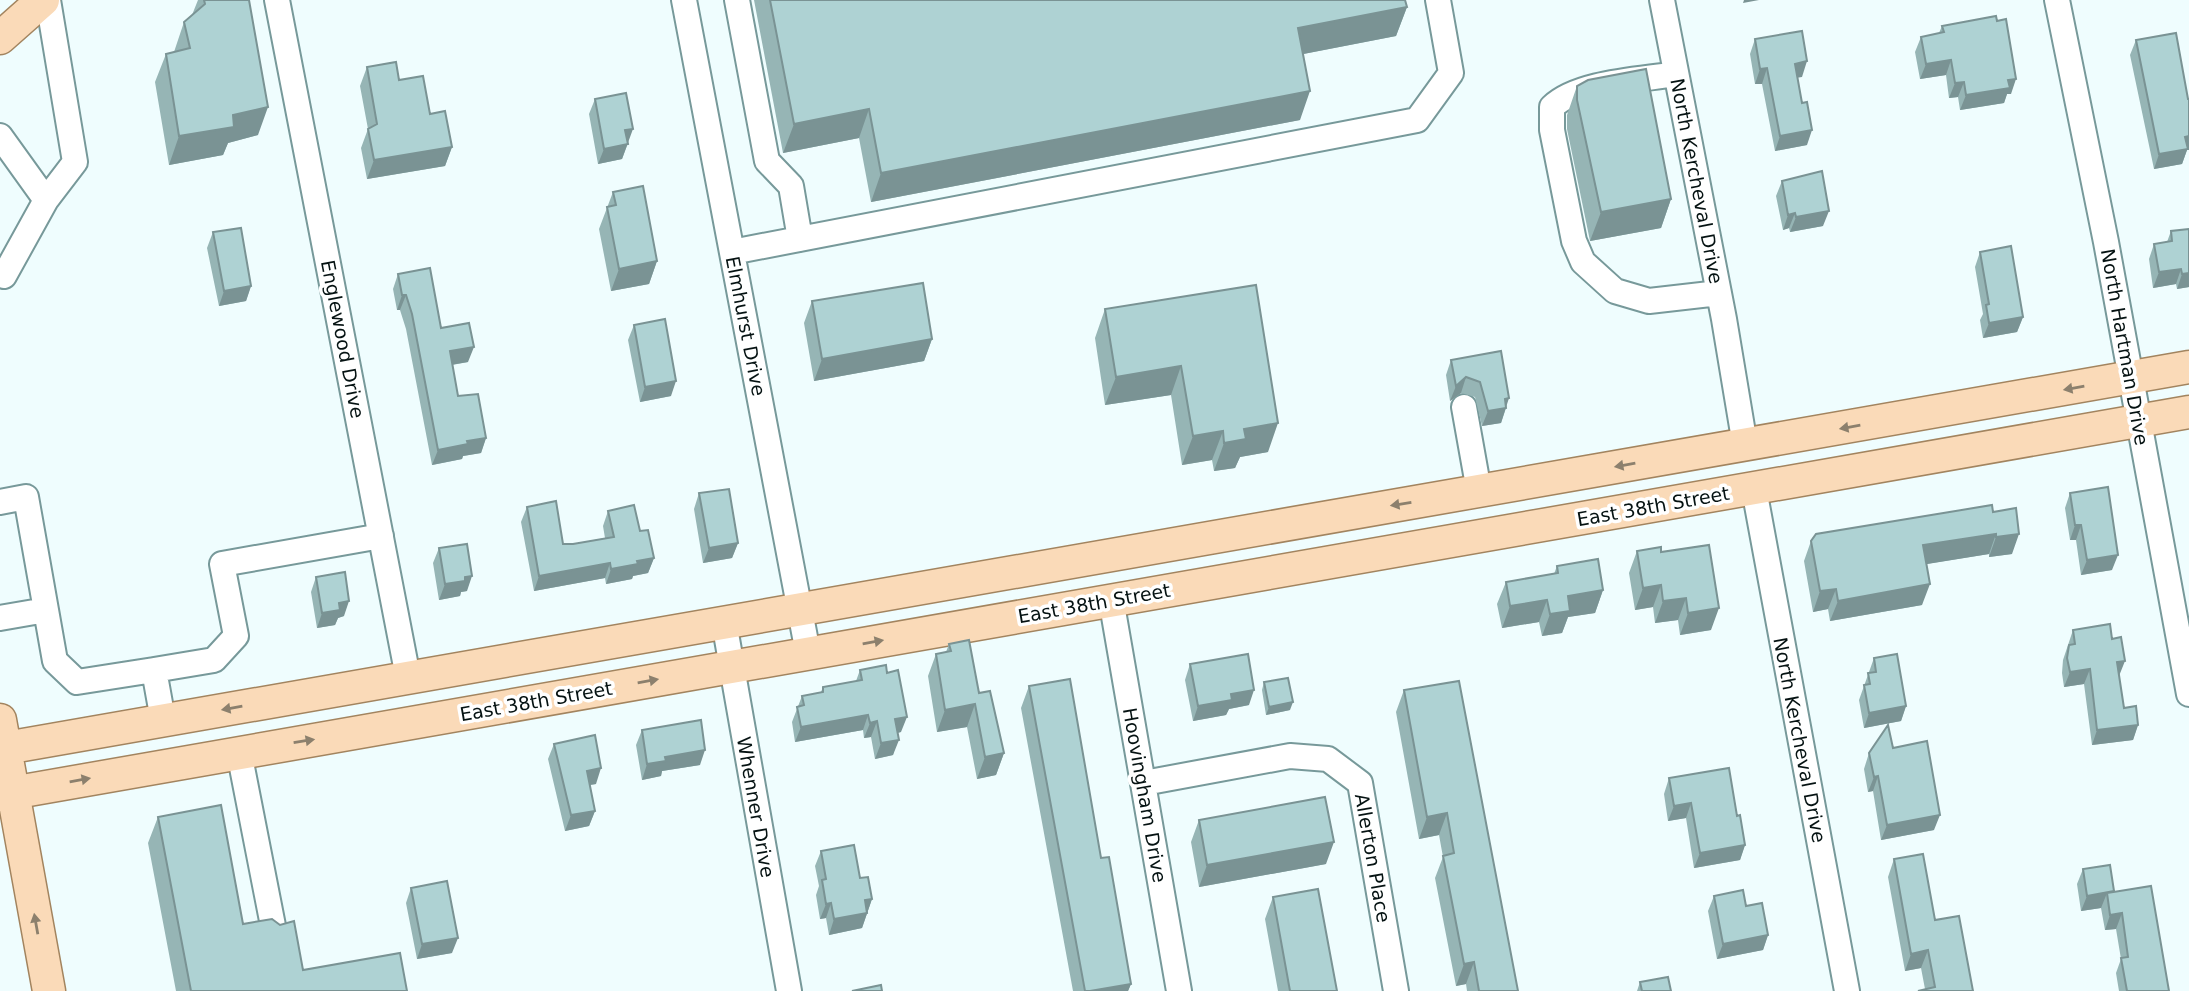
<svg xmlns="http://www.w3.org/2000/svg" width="2189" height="991" viewBox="0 0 2189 991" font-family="'DejaVu Sans',sans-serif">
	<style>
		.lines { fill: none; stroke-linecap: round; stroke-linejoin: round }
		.minor-casing { stroke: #77999a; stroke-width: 28 }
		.major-casing { stroke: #a2845f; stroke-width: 35 }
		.minor { stroke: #fff; stroke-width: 24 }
		.major { stroke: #fadab8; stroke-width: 32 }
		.wall { fill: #96b5b5 }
		.shaded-wall { fill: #7a9394 }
		.building { fill: #aed2d3; stroke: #7a9394; stroke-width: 2 }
		.oneway { fill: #8c806d }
		.labels { text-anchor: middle; stroke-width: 7; stroke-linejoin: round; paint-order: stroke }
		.street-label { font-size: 19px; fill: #051212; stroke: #fff }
	</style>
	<rect width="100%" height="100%" fill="#effdfe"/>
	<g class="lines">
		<defs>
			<path id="minor" d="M277 0 408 677
				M684 0 808 653
				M737 0 767 161 791 186 800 239
				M1662 0 1724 319 1745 445
				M2057 0 2106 242 2189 694
				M1676 74C1640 80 1578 82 1552 107V130L1574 241 1583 262 1615 291 1649 301 1719 293
				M0 136 46 200 75 162 48 0
				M732 252 1417 120 1451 73 1438 0
				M4 276 46 200
				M1464 407 1479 491
				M1754 489 1847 991
				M0 502 26 497 46 610 0 618
				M1111 599 1179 991
				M46 610 55 661 77 682 154 670 163 720
				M724 622 789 991
				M154 670 214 660 236 636 222 564 381 536
				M239 752 275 936
				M1144 783 1290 756 1328 759 1360 783 1396 991"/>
			<path id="major" d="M0 38 43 0
				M0 720 49 991
				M0 749 2189 367
				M0 795 2189 412"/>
		</defs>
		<!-- minor casing -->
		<use href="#minor" class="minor-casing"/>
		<!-- major casing -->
		<use href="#major" class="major-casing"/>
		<!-- minor -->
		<use href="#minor" class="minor"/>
		<!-- major -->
		<use href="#major" class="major"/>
	</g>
	<!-- wall -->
	<path class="wall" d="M198 0H249L258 135 228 143 223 155 169 165 155 82 166 54 174 52 184 22 192 15Z
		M754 0H1405L1407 7 1396 36 1303 54 1300 120 871 202 859 138 783 153Z
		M1942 26 2011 94H2007L2004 103 1960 110 1958 97 1949 98 1946 75 1920 79 1915 52 1921 37 1939 33Z
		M1755 39 1802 77H1797L1802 103 1807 145 1775 151 1762 84H1755L1750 54Z
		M2136 40 2188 99H2189V150H2187L2182 164 2154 169 2130 55Z
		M367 67 399 80 430 114 452 147 445 166 367 179 361 148 368 129 360 86Z
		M1577 86 1671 199 1661 228 1590 241 1567 129V115Z
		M595 99 628 143 622 159 598 164 589 114Z
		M1782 181 1823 226 1790 232 1789 228 1783 230 1776 196Z
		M613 192 657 261 649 284 611 291 599 229Z
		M2189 229V287L2177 289 2176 284 2153 288 2149 259 2154 244 2167 242 2171 231Z
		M213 232 251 286 246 301 219 306 207 248Z
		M1980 252 2023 317 2017 332 1983 338 1980 320 1983 314 1975 267Z
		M398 274 468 362 452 365 458 396 486 438 481 453 463 456 462 459 432 465 406 329 400 310H397L393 289Z
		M1256 285 1268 452 1240 457 1235 468 1214 471 1212 460 1182 465 1171 395 1105 405 1095 338 1105 309Z
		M812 301 932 339 924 361 814 381 804 323Z
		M634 325 671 396 640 402 628 340Z
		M1501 351 1506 408 1501 423 1482 426 1475 397 1461 393 1450 401 1446 375 1451 360Z
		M699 493 738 543 732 558 703 563 694 509Z
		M2070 493 2112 570 2081 575 2076 540H2070L2065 508Z
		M527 507 563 544H573L605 538 603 526 608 511 640 531 654 558 648 573 633 576 632 579 606 584 605 578 534 591 521 522Z
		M1993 512 2012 554 1989 557V554L1926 564 1922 605 1830 621 1828 609 1813 612 1804 561 1811 541Z
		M439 548 467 591 461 592 460 596 439 600 433 563Z
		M1637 551 1661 552 1711 630 1680 635 1678 620 1655 623 1653 607 1635 610 1629 573Z
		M1557 566 1603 590 1595 613 1568 617 1562 633 1542 636 1539 622 1502 628 1497 604 1506 582 1554 574Z
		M316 577 344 616 338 618 335 625 317 628 311 592Z
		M2073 630 2119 676 2124 708 2138 725 2133 740 2092 745 2084 684 2064 687 2062 673 2063 660Z
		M949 644 979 693 1004 753 996 775 977 779 967 727 937 732 928 676 936 654 946 652Z
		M1874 658 1906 706 1901 721 1864 728 1859 700Z
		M1190 664 1249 705 1229 709 1226 715 1193 721 1185 680Z
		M860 670 901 732 898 733 893 755 875 759 871 737 864 738 863 730 795 742 792 722 802 696 821 692 823 687 856 681Z
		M1264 682 1290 710 1266 715 1262 690Z
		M1029 686 1101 858 1131 984 1128 991H1073L1021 708Z
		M1404 690 1518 991H1467L1466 984 1456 986 1435 878 1443 857 1439 835 1419 839 1396 712Z
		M642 730 700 765 662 771 661 776 642 780 636 745Z
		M554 744 596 784 590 785 595 811 589 826 565 831 548 759Z
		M1893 748 1934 830 1881 840 1873 791 1868 792 1864 769 1869 753Z
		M1669 778 1737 816 1745 845 1740 860 1694 868 1686 818 1668 821 1664 794Z
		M158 817 243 924 303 970 407 991H176L148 843Z
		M1199 820 1326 864 1199 887 1191 842Z
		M821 851 860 878 872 899 862 928 829 935 826 918 820 919 816 895 819 886 815 866Z
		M1894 859 1935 920 1973 991 1925 989 1921 968 1905 971 1888 877Z
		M2083 869 2114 892 2169 991H2119L2116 973 2121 959 2116 929 2105 930 2101 908 2081 911 2077 884Z
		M411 888 452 953 417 959 406 903Z
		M1714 896 1746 906 1768 935 1763 950 1717 959 1708 911Z
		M1273 897 1337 991H1278L1265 919Z
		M1640 982 1671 991H1637Z"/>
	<!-- shaded-wall -->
	<path class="shaded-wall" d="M1744 0H1759L1743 3Z
		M1407 7 1396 36 1288 57 1298 28Z
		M1951 60 1946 75 1920 79 1926 64Z
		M1807 61 1802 77 1789 79 1795 64Z
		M1767 68 1762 84H1755L1760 69Z
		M2016 79 2011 94H2007L2004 103 1960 110 1966 95 2008 80Z
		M1964 82 1958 97 1949 98 1955 83Z
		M1310 91 1300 120 871 202 881 173Z
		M268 107 258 135 228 143 223 155 169 165 179 136 233 115Z
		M869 109 859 138 783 153 794 124Z
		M633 129 622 159 598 164 604 149 625 130Z
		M1812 130 1807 145 1775 151 1780 136Z
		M2189 136V150H2187L2182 164 2154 169 2159 154 2185 137Z
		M452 147 445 166 367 179 374 160Z
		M1671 199 1661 228 1590 241 1601 212Z
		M1829 211 1823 226 1790 232 1796 217Z
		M1795 213 1789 228 1783 230 1788 215Z
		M657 261 649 284 611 291 619 269Z
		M2181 269 2176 284 2153 288 2159 272Z
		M2189 273V287L2177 289 2182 274Z
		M251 286 246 301 219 306 224 291Z
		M402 295H406L400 310H397Z
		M2023 317 2017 332 1983 338 1989 323Z
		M932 339 924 361 814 381 822 359Z
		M474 347 468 362 444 366 450 351Z
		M1181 366 1171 395 1105 405 1116 377Z
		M1466 377 1461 393 1450 401 1456 386Z
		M676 381 671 396 640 402 645 387Z
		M1509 398 1501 423 1482 426 1488 411 1505 399Z
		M1278 423 1268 452 1240 457 1235 468 1214 471 1224 443 1244 429Z
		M1223 431 1212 460 1182 465 1193 436Z
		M486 438 481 453 463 456 462 459 432 465 438 450 467 441Z
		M2075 525H2081L2076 540H2070Z
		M1996 534 1989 554 1915 566 1923 545Z
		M2019 534 2012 554 1989 557 1996 537Z
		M738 543 732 558 703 563 709 548Z
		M2118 555 2112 570 2081 575 2087 560Z
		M654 558 648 573 633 576 632 579 606 584 611 569 637 561Z
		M610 563 605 578 534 591 539 576Z
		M472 576 467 591 461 592 460 596 439 600 445 584 465 577Z
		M1930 584 1922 605 1830 621 1838 601Z
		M1661 585 1653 607 1635 610 1643 588Z
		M1836 589 1828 609 1813 612 1820 591Z
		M1603 590 1595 613 1568 617 1562 633 1542 636 1550 614 1568 596Z
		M1686 598 1678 620 1655 623 1663 601Z
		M1547 600 1539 622 1502 628 1510 606Z
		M349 601 344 616 338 618 335 625 317 628 322 613 339 603Z
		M1719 608 1711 630 1680 635 1688 613Z
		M2125 661 2119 676 2117 662Z
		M2090 669 2084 684 2064 687 2070 672Z
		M1254 690 1249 705 1229 709 1226 715 1193 721 1198 706 1231 694Z
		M1293 702 1290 710 1266 715 1269 707Z
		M975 704 967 727 937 732 945 710Z
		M1906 706 1901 721 1864 728 1869 713Z
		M868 715 863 730 795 742 801 727Z
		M907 717 901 732 890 734 895 719Z
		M877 721 871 737 864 738 870 723Z
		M2138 725 2133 740 2092 745 2097 730Z
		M899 740 893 755 875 759 881 743Z
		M705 750 700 765 662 771 661 776 642 780 647 764 665 757Z
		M1004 753 996 775 977 779 985 757Z
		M601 768 596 784 582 786 587 771Z
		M1878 776 1873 791 1868 792 1874 777Z
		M1691 803 1686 818 1668 821 1674 806Z
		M595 811 589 826 565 831 571 815Z
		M1447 813 1439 835 1419 839 1427 817Z
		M1940 815 1934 830 1881 840 1887 825Z
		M1334 842 1326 864 1199 887 1207 865Z
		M1745 845 1740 860 1694 868 1700 853Z
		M2107 893 2101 908 2081 911 2087 896Z
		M872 899 862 928 829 935 834 919 865 900Z
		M831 903 826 918 820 919 826 904Z
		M2122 913 2116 929 2105 930 2110 915Z
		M1768 935 1763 950 1717 959 1723 944Z
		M458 938 452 953 417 959 422 944Z
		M1928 950 1921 968 1905 971 1911 954Z
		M1474 962 1466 984 1456 986 1464 964Z
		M1131 984 1128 991H1090Z"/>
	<!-- building -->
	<path class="building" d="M204 0H249L268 107 233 115 234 127 179 136 166 54 190 48 184 22 205 4Z
		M770 0H1405L1407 7 1298 28 1310 91 881 173 869 109 794 124Z
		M1996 16 1997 21 2006 19 2016 79 2008 80 2010 88 1966 95 1964 82 1955 83 1951 60 1926 64 1921 37 1944 32 1942 26Z
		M1802 31 1807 61 1795 64 1802 103 1807 102 1812 130 1780 136 1767 68 1760 69 1755 39Z
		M2176 33 2188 99H2189V136L2185 137 2188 149 2159 154 2136 40Z
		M396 62 399 80 423 76 430 114 445 111 452 147 374 160 368 129 377 124 367 67Z
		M1646 69 1671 199 1601 212 1577 100V86L1588 80Z
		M626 93 633 129 625 130 628 144 604 149 595 99Z
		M1822 171 1829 211 1796 217 1795 213 1788 215 1782 181Z
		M643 186 657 261 619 269 607 207 616 205 613 192Z
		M241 228 251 286 224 291 213 232Z
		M2189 229V273L2182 274 2181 269 2159 272 2154 244 2172 241 2171 231Z
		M2011 246 2023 317 1989 323 1986 305 1989 304 1980 252Z
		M430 268 441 328 469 323 474 347 450 351 458 396 478 394 486 438 467 441 468 444 438 450 412 314 406 295H402L398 274Z
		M923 283 932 339 822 359 812 301Z
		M1256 285 1278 423 1244 429 1246 439 1224 443 1223 431 1193 436 1181 366 1116 377 1105 309Z
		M665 319 676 381 645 387 634 325Z
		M1501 351 1509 398 1505 399 1506 408 1488 411 1480 382 1466 377 1456 386 1451 360Z
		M2108 487 2118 555 2087 560 2081 525H2075L2070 493Z
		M729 489 738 543 709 548 699 493Z
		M556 501 563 544H573L614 537 608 511 634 505 640 531 648 530 654 558 637 561 638 564 611 569 610 563 539 576 527 507Z
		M1992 505 1993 512 2016 508 2019 534 1996 537V534L1923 545 1930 584 1838 601 1836 589 1820 591 1811 541 1816 534Z
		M467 544 472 576 465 577V581L445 584 439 548Z
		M1709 545 1719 608 1688 613 1686 598 1663 601 1661 585 1643 588 1637 551 1661 547V552Z
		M1598 559 1603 590 1568 596 1570 611 1550 614 1547 600 1510 606 1506 582 1558 573 1557 566Z
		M345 572 349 601 339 603 340 610 322 613 316 577Z
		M2110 624 2112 639 2121 637 2125 661 2117 662 2124 708 2136 706 2138 725 2097 730 2090 669 2070 672 2067 658 2069 645 2075 644 2073 630Z
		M969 640 979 693 990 691 1004 753 985 757 975 704 945 710 936 654 951 651 949 644Z
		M1248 654 1254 690 1231 694 1232 700 1198 706 1190 664Z
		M1897 654 1906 706 1869 713 1864 685 1870 684 1868 673 1876 672 1874 658Z
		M886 665 887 673 898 670 907 717 895 719 899 740 881 743 877 721 870 723 868 715 801 727 797 707 804 705 802 696 823 692V687L862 680 860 670Z
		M1288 678 1293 702 1269 707 1264 682Z
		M1070 679 1101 858 1109 857 1131 984 1090 991H1085L1029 686Z
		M1459 681 1518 991H1479L1474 962 1464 964 1443 856 1454 853 1447 813 1427 817 1404 690Z
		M701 720 705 750 665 757 666 761 647 764 642 730Z
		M1888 725 1893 748 1927 741 1940 815 1887 825 1878 776 1874 777 1869 753Z
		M595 735 601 768 587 771 595 811 571 815 554 744Z
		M1729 768 1737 816 1740 815 1745 845 1700 853 1691 803 1674 806 1669 778Z
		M1325 797 1334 842 1207 865 1199 820Z
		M221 805 243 924 272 919 280 925 294 921 303 970 400 953 407 991H191L158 817Z
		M854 845 860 878 868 877 872 899 865 900 867 913 834 919 831 903 826 904 822 880 826 879 821 851Z
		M1923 854 1935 920 1959 916 1973 991H1918L1935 987 1928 950 1911 954 1894 859Z
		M2110 865 2114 891 2087 896 2083 869Z
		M447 881 458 938 422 944 411 888Z
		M2151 886 2169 991H2127L2121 958 2128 957 2122 913 2110 915 2107 893Z
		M1318 889 1337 991H1290L1273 897Z
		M1743 890 1746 906 1762 903 1768 935 1723 944 1714 896Z
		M1668 977 1671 991H1642L1640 982Z
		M881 985 882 991H852Z"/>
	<!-- one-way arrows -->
	<defs><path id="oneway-solid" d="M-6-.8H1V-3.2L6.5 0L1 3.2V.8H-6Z" transform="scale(1.75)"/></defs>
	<g class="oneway">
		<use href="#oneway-solid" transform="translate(2074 388) rotate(170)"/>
		<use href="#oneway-solid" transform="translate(1850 427) rotate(170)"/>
		<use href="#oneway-solid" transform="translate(1625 465) rotate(170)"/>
		<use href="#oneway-solid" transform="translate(1401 504) rotate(171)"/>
		<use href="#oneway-solid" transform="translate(873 642) rotate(-10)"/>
		<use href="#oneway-solid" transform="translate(648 681) rotate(-10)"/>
		<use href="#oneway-solid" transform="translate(232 708) rotate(170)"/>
		<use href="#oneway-solid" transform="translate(304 741) rotate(-9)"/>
		<use href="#oneway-solid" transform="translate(80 780) rotate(-10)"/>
		<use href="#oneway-solid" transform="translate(36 924) rotate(-100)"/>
	</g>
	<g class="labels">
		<!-- street labels -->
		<g class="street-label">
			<text transform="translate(1697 181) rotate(79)" y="7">North Kercheval Drive</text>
			<text transform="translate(746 326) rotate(79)" y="7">Elmhurst Drive</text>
			<text transform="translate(343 339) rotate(79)" y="7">Englewood Drive</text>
			<text transform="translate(2125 347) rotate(80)" y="7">North Hartman Drive</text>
			<text transform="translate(1653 506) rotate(-10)" y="7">East 38th Street</text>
			<text transform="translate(1094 603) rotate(-10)" y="7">East 38th Street</text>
			<text transform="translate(536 701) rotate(-10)" y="7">East 38th Street</text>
			<text transform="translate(1800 740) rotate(79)" y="7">North Kercheval Drive</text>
			<text transform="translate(1145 795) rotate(80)" y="7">Hoovingham Drive</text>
			<text transform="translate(756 807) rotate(80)" y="7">Whenner Drive</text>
			<text transform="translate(1373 858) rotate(80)" y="7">Allerton Place</text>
		</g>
	</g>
</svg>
